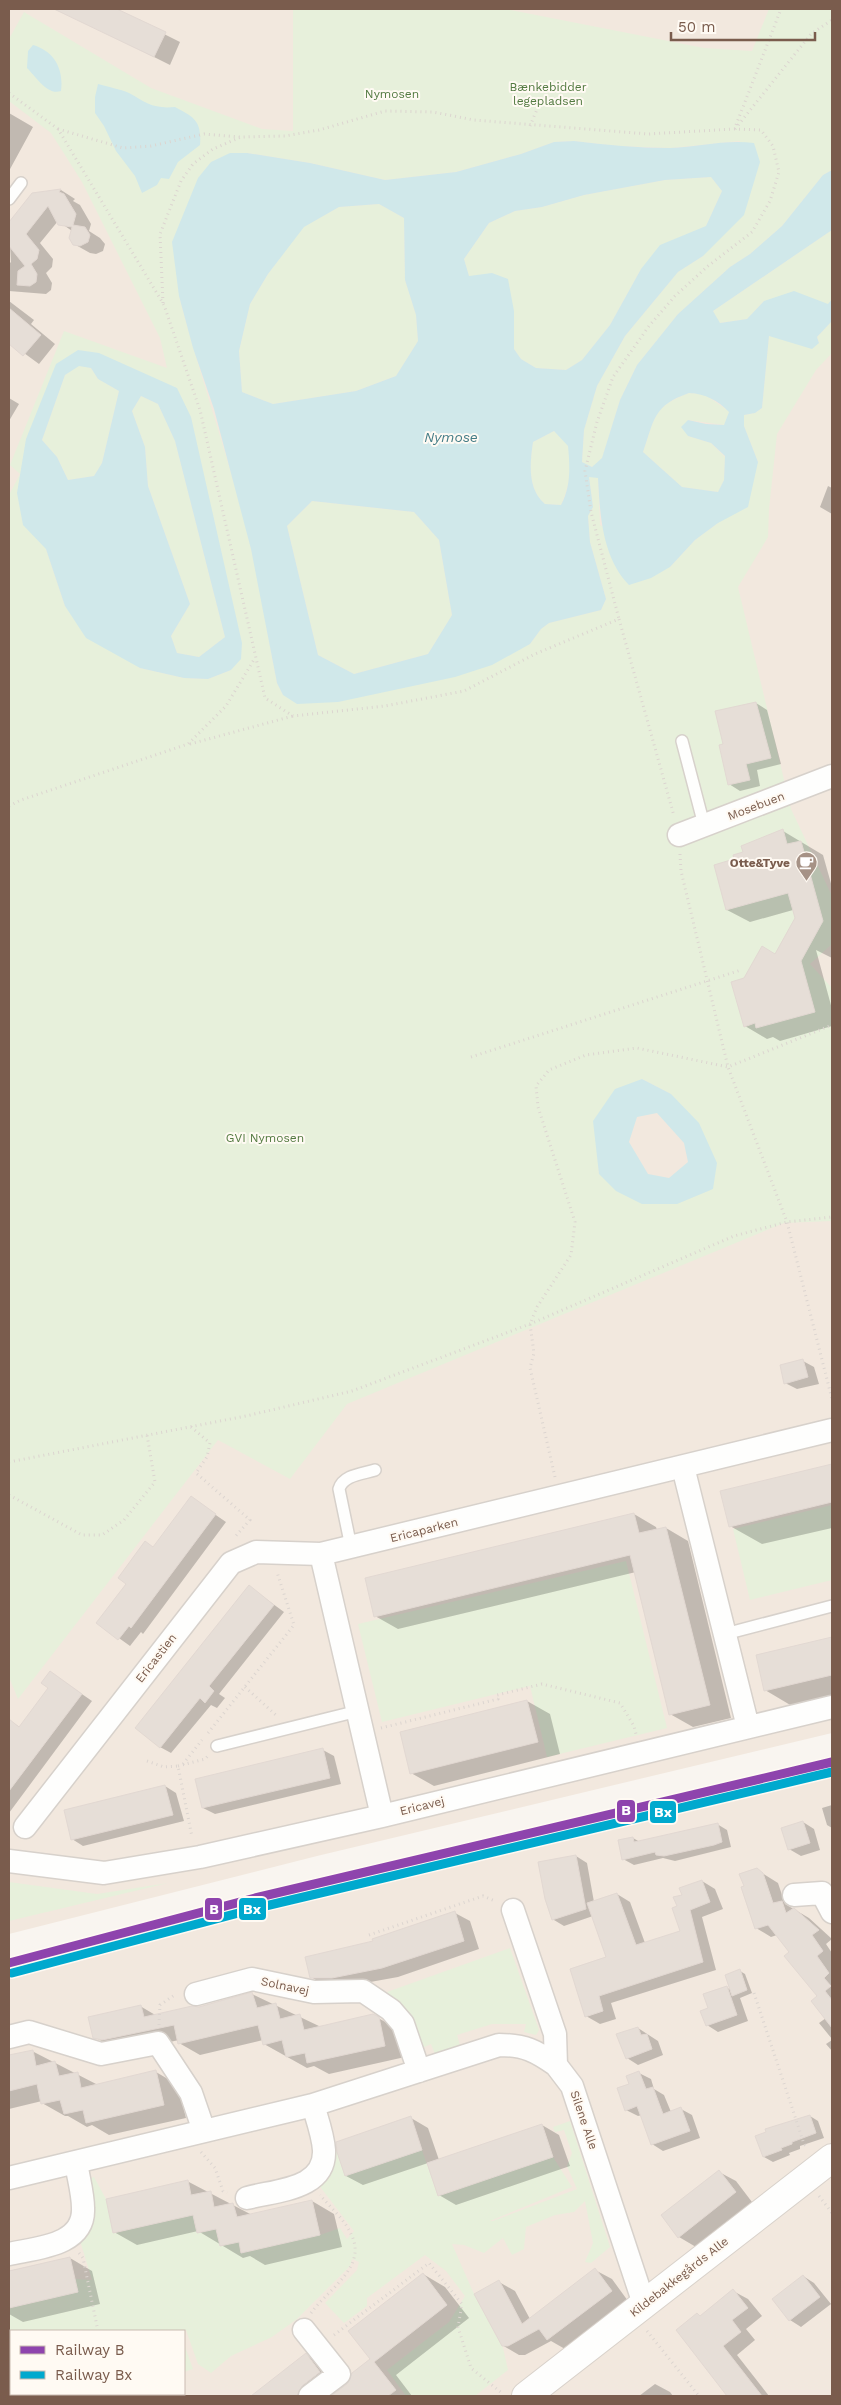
<svg xmlns="http://www.w3.org/2000/svg" width="841" height="2405" viewBox="0 0 841 2405" font-family="'Work Sans',sans-serif">
	<style>
		.residential { fill: #f2e8de; fill-rule: evenodd }
		.green { fill: #e7f0db; fill-rule: evenodd }
		.water { fill: #d0e8ea; fill-rule: evenodd }
		.shadow { fill: #0003 }
		.building { fill: #e6ded7; stroke: #e2d8d2 }
		.lines { fill: none; stroke-linecap: round; stroke-linejoin: round }
		.lane-casing { stroke: #d7d1cb; stroke-width: 14 }
		.street-casing { stroke: #d7d1cb; stroke-width: 25 }
		.secondary-casing { stroke: #d9d2cb; stroke-width: 30 }
		.path { stroke: #dcd5d0; stroke-width: 3; stroke-dasharray: 1 4; stroke-linecap: butt }
		.lane { stroke: #fefefd; stroke-width: 11 }
		.street { stroke: #fefefd; stroke-width: 22 }
		.secondary { stroke: #fefefd; stroke-width: 28 }
		.rail-1-casing { stroke: #fffaf3; stroke-width: 12 }
		.rail-2-casing { stroke: #fffaf3; stroke-width: 12 }
		.rail-1 { stroke: #8e44ad; stroke-width: 9 }
		.rail-2 { stroke: #00a9ce; stroke-width: 9 }
		.labels { text-anchor: middle; stroke-width: 4; stroke-linejoin: round; paint-order: stroke }
		.park-label { font-size: 12px; fill: #537a41; stroke: #fffaf3 }
		.street-label { font-size: 12px; fill: #7a5c4d; stroke: #fffaf3 }
		.poi-label { font-size: 12px; font-weight: bold; fill: #7a5c4d; stroke: #fffaf3; text-anchor: end }
		.water-label { font-size: 14px; font-style: italic; fill: #437c86; stroke: #fffaf3 }
		.line-badge { stroke: #fffaf3; stroke-width: 2 }
		.badge-label { font-size: 14px; text-anchor: middle; font-weight: bold; fill: #fff }
	</style>
	<rect width="100%" height="100%" fill="#f9f5f0"/>
	<!-- residential -->
	<path class="residential" d="M9 9H832V1733L317 1856 9 1934Z
		M832 1773V2396H9V1977L253 1911ZM11 2331H184V2394H11Z"/>
	<!-- green -->
	<path class="green" d="M293 9H506L704 48 752 51 769 9H832V170L823 175 782 226 750 254 730 267 678 314 637 365 620 400 602 459 592 467 582 462 584 430 597 386 625 336 678 272 703 256 740 141 671 148 618 146 574 141 554 142 521 154 456 172 385 180 310 163 247 153 179 296C201 381 231 463 251 548 261 593 268 638 277 683L283 695 530 644 541 629 549 623 601 610 606 599 590 542 588 516 593 507 589 477H598L600 525 670 567 695 540 718 523 758 462 744 426V415L755 413 762 408 769 336 819 343 817 337 832 321V353L816 370 777 434 769 509 768 537 738 587 791 809 832 896V944L810 964 832 988V1221L784 1223 347 1404 290 1479 218 1440 18 1699 9 1677V495L20 474 10 465 64 331 167 368 160 338 82 182 51 133 9 101V39L24 12 151 88 262 129 293 131ZM78 350 191 417 231 670 208 679 184 678 140 668 65 606 46 549 26 439ZM642 1079 671 1094 712 1189 599 1174 597 1150Z
		M711 177 722 191 706 226 641 269 610 325 582 360 566 370 536 368 521 359 514 349V311L492 274 469 277 464 259 489 223 515 211 542 207 584 195 665 180Z
		M379 204 404 218 405 280 416 315 418 341 396 376 356 391 273 404 242 392 239 351 250 304 268 274 303 227 339 207Z
		M832 230V299L828 305 820 302 764 301 747 319 719 323 713 311Z
		M79 365 91 368 98 379 119 391 102 463 94 476 68 480 57 457 42 440 65 375Z
		M689 393 704 394 730 412 724 425 688 420V436L711 443 725 457 724 480 718 492 682 487 643 452C655 418 652 407 689 393Z
		M141 396 158 404 175 441 225 637 199 657 177 653 171 636 190 604 148 486 145 447 132 411Z
		M554 431C558 435 566 441 568 446 575 460 568 491 561 505L545 504C527 489 530 463 533 442Z
		M312 501 414 512 439 540 452 615 428 654 354 674 318 655 287 526Z
		M832 1505V1580L750 1600 733 1529Z
		M626 1561 667 1728 547 1757 530 1686 382 1722 358 1624Z
		M9 1882 97 1894 168 1883 9 1921Z
		M510 1948 539 2030 536 2035 524 2032 526 2024H492L457 2035 461 2049 436 2057 431 2044 418 2050 402 2009 387 1992Z
		M570 2121 610 2247 591 2263 585 2262 593 2243 585 2201 574 2212 555 2215 526 2227 524 2249 512 2255 503 2238 484 2253 464 2245 452 2244 474 2294 503 2348 508 2370 475 2396H406L387 2370 449 2322 465 2296 446 2271 425 2255 367 2298V2306L344 2323 325 2303 357 2270 359 2262 352 2259 350 2266 297 2319 272 2337 231 2356 211 2373 198 2364 186 2330 11 2331V2394H106L104 2396H9V2308L77 2292 75 2279 92 2280 81 2244 88 2179 94 2177 106 2199 113 2233 193 2215 197 2233 216 2229 220 2246 239 2241 241 2253 320 2235 340 2228 347 2239 354 2231 318 2184 333 2141 345 2176 422 2150 438 2196 553 2157 572 2187 490 2221H493L577 2189 567 2166 572 2153 564 2130 555 2132 553 2127Z
		M184 2344 193 2369 184 2372Z"/>
	<!-- water -->
	<path class="water" d="M33 45C54 51 64 69 61 91 48 96 36 77 27 68L28 51Z
		M98 84C108 87 120 89 129 93 147 103 153 109 175 107 194 117 202 121 200 145L178 162 169 179 161 178 157 185 142 193 135 176 116 151 104 126 95 113V97Z
		M574 141C606 145 638 148 670 148 698 147 726 139 754 143L760 162 744 215 703 256 678 272 625 336 597 386 584 430 582 462 592 467 602 458 620 400 637 365 678 314 730 267 750 254 782 226 823 175 832 170V230L713 311 720 323 747 319 764 301 794 291 828 304 832 299V321L817 337 819 343 812 349 769 336 762 408 755 413 744 415V426L758 462 748 507 718 523 695 540 670 567 651 578 629 585C602 557 600 515 598 478L589 477 593 507 588 516 590 542 606 599 601 610 549 623 541 629 530 644 492 665 455 677 338 702 297 704 283 695 277 683 251 549 214 409 193 348 179 296 172 242 198 178 211 162 230 153H247L310 163 385 180 456 172 521 154 554 142ZM711 177 722 191 706 226 660 245 641 269 610 325 582 360 566 370 536 368 521 359 514 349V311L508 279 492 273 469 276 464 259 489 223 515 211 542 207 584 195 665 180ZM379 204 404 218 405 280 416 315 418 341 396 376 356 391 273 404 242 392 239 351 250 304 268 274 304 227 339 207ZM689 393C706 394 717 400 729 412L724 425 706 424 688 420 681 427 688 436 711 443 725 456 724 480 718 492 682 487 643 452C655 418 653 406 689 393ZM554 431 568 446C570 467 571 486 561 505L545 504C527 489 530 463 533 442ZM312 501 414 512 439 540 452 615 428 654 354 674 318 655 287 526Z
		M78 350 99 353 177 388 191 417 242 643 241 659 231 670 208 679 184 678 140 668 86 638 65 606 46 549 23 525 17 493 26 439 56 364ZM79 366 91 368 98 379 119 391 102 463 94 476 68 480 57 457 42 440 65 375ZM141 396 158 404 175 441 225 637 199 657 177 653 171 636 190 604 148 486 145 447 132 411Z
		M642 1079 671 1094 699 1123 717 1163 713 1189 677 1204H642L616 1191 599 1174 593 1121 615 1089ZM657 1113 684 1143 688 1162 669 1178 648 1174 629 1142 637 1117Z"/>
	<!-- shadow -->
	<path class="shadow" d="M74 9H114L180 42 170 65 70 15Z
		M9 113 33 127 9 171Z
		M61 190 75 199 73 201 80 205 91 224 89 231 100 238 105 244 103 251 96 254 90 253 74 244 72 231 58 221 40 243 53 259 52 267 46 273 52 283 51 290 46 294 9 291V261L11 263 9 224 32 194Z
		M9 301 34 320 31 324 55 344 39 364 9 342Z
		M9 398 19 404 9 421Z
		M828 486 832 488V514L820 507Z
		M756 703 767 710 781 764 757 770 760 786 740 791 729 784 725 745Z
		M783 831 823 855 832 887V958L816 950 832 1009V1026L780 1041 773 1037 767 1039 745 1026V979L775 955 797 918 793 910 750 922 727 910 736 860 744 853Z
		M803 1361 814 1367 819 1384 797 1389 785 1383Z
		M832 1466V1528L762 1544 730 1526 722 1492Z
		M191 1498 226 1522 143 1634 141 1632 130 1646 98 1623Z
		M634 1514 656 1527 657 1530 666 1528 688 1541 731 1718 693 1727 670 1714 636 1572 398 1629 375 1616Z
		M250 1587 284 1612 219 1694 225 1698 217 1708 211 1705 171 1753 160 1747Z
		M832 1639V1700L797 1709 765 1690 757 1656Z
		M50 1672 92 1701 9 1813V1743L12 1739 9 1736V1725L11 1722 20 1727 50 1688Z
		M527 1701 550 1714 560 1754 434 1786 411 1773Z
		M323 1750 334 1756 341 1784 215 1814 203 1808Z
		M165 1786 176 1793 184 1821 83 1846 72 1839Z
		M832 1805V1828L827 1825 822 1808Z
		M803 1822 814 1829 820 1850 801 1856 789 1849Z
		M717 1824 727 1830 731 1847 675 1861 663 1858 634 1865 623 1859 633 1838 640 1842Z
		M576 1856 587 1863 594 1902 617 1894 630 1902 645 1943 682 1931 678 1907 684 1895 702 1881 715 1889 723 1909 702 1917 716 1970 611 2003 616 2019 600 2024 586 2016 608 1958 593 1916 564 1926 554 1920 546 1898Z
		M757 1870 778 1883 785 1904 809 1918 832 1939 826 1944 832 1953V2039L819 2023 826 2018 819 1996 791 1952 777 1935 771 1937 756 1928 746 1886Z
		M455 1913 470 1921 479 1949 398 1977 348 1986H326L311 1977 374 1942Z
		M740 1971 745 1974 752 1993 740 1998 748 2021 718 2032 707 2025 710 2009 727 1988 732 1990Z
		M252 1994 321 2027 373 2015 394 2027 405 2057 329 2074 314 2066 307 2068 264 2044 263 2040 200 2055 179 2043V2040L123 2052 94 2037 140 2006 157 2016 200 2008Z
		M638 2028 658 2041 663 2055 638 2065 627 2058Z
		M832 2040V2051L826 2044Z
		M32 2051 98 2085 156 2072 178 2085 186 2118 109 2135 92 2125 87 2127 68 2116H65L42 2103V2101L9 2109V2057Z
		M639 2073 651 2079 654 2089 664 2095 671 2112 681 2109 692 2115 700 2138 663 2151 652 2144 642 2115 638 2116 626 2110 630 2085Z
		M810 2116 818 2121 824 2138 800 2146V2149L789 2153 790 2155 773 2162 764 2157 757 2137Z
		M411 2118 428 2128 439 2160 542 2125 559 2135 570 2166 456 2205 439 2195 428 2163 363 2185 346 2176Z
		M719 2172 736 2181 752 2202 696 2247 679 2237Z
		M187 2181 252 2215 312 2201 334 2214 342 2247 265 2265 250 2256 243 2258 198 2231 137 2245 114 2232Z
		M70 2258 92 2271 100 2304 23 2322 9 2314V2271Z
		M595 2270 612 2279 628 2301 565 2349 551 2341 525 2355H519L502 2345 499 2282 515 2291 530 2319Z
		M423 2274 445 2287 469 2318 396 2375 412 2396H333L348 2385 372 2359Z
		M803 2276 814 2283 831 2304 801 2327 790 2320Z
		M733 2291 748 2299 762 2316 746 2329 755 2340 737 2355 769 2396H746L743 2393 736 2396 723 2389 701 2317Z
		M306 2355 328 2368 327 2396H253Z
		M655 2384 670 2392 673 2396H639Z"/>
	<!-- building -->
	<path class="building" d="M54 9H117L166 32 154 57Z
		M61 189 59 192 64 194 76 214 73 225 85 227 90 235 88 242 80 246 73 245 69 238 72 227 58 225 48 206 26 234 39 250 37 259 31 264 37 274 36 282 30 286 17 285 18 271 25 266 9 246V222L32 193Z
		M9 308 41 335 23 356 9 344Z
		M756 702 771 758 746 764 750 780 728 785 719 745 723 744 715 711Z
		M783 829 787 844 801 841 823 921 801 961 815 1012 756 1028 755 1023 744 1027 731 982 744 978 762 946 775 954 795 918 788 893 726 910 714 865 734 859 733 855 743 852 741 846Z
		M803 1359 808 1377 784 1384 780 1365Z
		M832 1464V1502L729 1527 720 1491Z
		M191 1496 216 1514 131 1628 129 1626 118 1640 96 1623 126 1584 118 1578 145 1541 153 1547Z
		M634 1513 639 1533 666 1527 710 1705 669 1715 630 1555 374 1617 365 1578Z
		M249 1585 274 1605 209 1686 214 1691 205 1703 200 1698 160 1748 135 1728Z
		M832 1637V1675L764 1691 756 1655Z
		M50 1671 82 1694 9 1791V1719L19 1727 48 1688 41 1683Z
		M527 1700 538 1742 410 1774 400 1732Z
		M323 1748 330 1778 202 1808 195 1779Z
		M165 1785 173 1815 71 1840 64 1810Z
		M803 1821 810 1843 788 1850 781 1828Z
		M718 1823 722 1842 714 1845 664 1856 656 1855 655 1852 622 1860 618 1840 633 1837 634 1842Z
		M576 1855 586 1909 552 1920 545 1899 538 1862Z
		M757 1868 763 1873 773 1903 782 1901 786 1913 794 1908 819 1930 812 1935 823 1951 817 1956 829 1973 824 1978 831 1986 825 1991 832 2000V2028L811 2001 817 1996 784 1956 789 1952 768 1925 755 1929 741 1887 744 1886 739 1874Z
		M702 1880 710 1902 690 1910 703 1962 599 1996 603 2011 585 2017 570 1969 606 1957 587 1903 617 1893 636 1945 680 1931 672 1908 677 1906 673 1897 682 1895 679 1888Z
		M455 1911 464 1941 382 1968 332 1978H310L305 1957 373 1941 372 1939Z
		M740 1969 747 1990 732 1996 725 1975Z
		M727 1986 737 2015 706 2026 700 2011 708 2008 703 1994Z
		M252 1992 257 2008 276 2003 280 2019 300 2014 304 2030 373 2014 379 2017 385 2046 307 2063 305 2053 286 2057 282 2040 263 2045 258 2025 178 2044 174 2025 102 2040 93 2038 88 2017 141 2005 144 2017 192 2006 199 2007Z
		M638 2027 641 2035 647 2034 652 2049 626 2059 616 2034Z
		M33 2050 36 2066 55 2061 59 2076 78 2072 81 2088 156 2070 164 2105 86 2123 83 2110 64 2114 60 2100 41 2104 37 2084 9 2091V2055Z
		M639 2071 646 2089 653 2087 663 2114 681 2107 690 2131 651 2145 637 2106 625 2111 617 2088 629 2084 626 2076Z
		M810 2115 816 2133 792 2142V2144L781 2148 782 2150 763 2157 755 2136 766 2132 765 2129Z
		M411 2116 422 2150 345 2176 337 2152 336 2142Z
		M542 2124 553 2157 438 2196 427 2163Z
		M719 2170 736 2192 678 2238 661 2215Z
		M188 2180 191 2195 211 2191 214 2207 233 2203 237 2217 312 2200 320 2235 241 2253 239 2242 220 2246 216 2229 197 2233 193 2215 113 2233 106 2199Z
		M70 2257 78 2292 9 2308V2271Z
		M595 2268 612 2291 547 2340 539 2329 508 2346H502L474 2294 499 2280 522 2324Z
		M423 2273 447 2305 374 2362 396 2390 388 2396H331L347 2384 352 2373 370 2359 348 2331Z
		M803 2275 820 2297 789 2321 772 2299Z
		M733 2289 748 2308 732 2320 741 2332 723 2346 762 2396H727L676 2330 697 2313 700 2316Z
		M306 2353 320 2372 302 2386 297 2396H251Z"/>
	<g class="lines">
		<defs>
			<path id="lane" d="M9 199 21 183
				M682 741 704 825
				M351 1547 339 1489C343 1475 362 1474 375 1470
				M725 1634 832 1606
				M217 1746 358 1711"/>
			<path id="street" d="M679 835 832 776
				M683 1467 748 1727
				M321 1554 382 1816
				M25 1827 231 1563 256 1552 321 1554 832 1430
				M9 1861 104 1873 200 1857 382 1816 832 1707
				M794 1895 822 1893 832 1912
				M513 1910 555 2034 556 2065 572 2086 644 2304
				M196 1994 252 1979 314 1992 363 1991 391 2010 403 2024 419 2071
				M9 2037 29 2032 101 2054 158 2043 191 2093 204 2131
				M9 2178 313 2105 499 2045C525 2045 536 2051 556 2065
				M247 2198C276 2190 326 2190 324 2150 323 2135 317 2119 313 2105
				M9 2254C36 2248 85 2246 83 2208 83 2193 78 2177 76 2162
				M304 2330 339 2374 310 2396"/>
			<path id="secondary" d="M526 2396 832 2158"/>
		</defs>
		<!-- lane casing -->
		<use href="#lane" class="lane-casing"/>
		<!-- street casing -->
		<use href="#street" class="street-casing"/>
		<!-- secondary casing -->
		<use href="#secondary" class="secondary-casing"/>
		<!-- path -->
		<path class="path" d="M9 93 58 129 164 305 200 410 265 698 293 716 385 706 464 691 535 654 619 619 674 816
			M736 125 781 9
			M530 126 538 107
			M58 129 123 148 151 146 204 134 240 137
			M735 129 811 34 832 20
			M163 303 160 234 181 181 193 164 213 149 241 137 285 136 319 130 385 111 433 112 474 120 648 134 734 129 761 130 773 146 779 172 770 201 752 232 708 266 675 296 649 326 613 377 597 422 585 471 591 512 619 619
			M190 744 293 716
			M9 806 21 800 188 744 226 706 255 658
			M680 854 681 871 728 1067 787 1222 832 1399
			M471 1057 741 970
			M191 1427 210 1443 207 1457 196 1473 250 1520 234 1538
			M9 1462 246 1416 352 1391 530 1324 734 1236 787 1222 832 1217
			M555 1477 530 1368 534 1353 530 1324 537 1307 571 1255 575 1222 538 1107 536 1086 549 1070 586 1055 637 1048 728 1067 832 1025
			M9 1495 82 1535H102L124 1520 155 1482 147 1435
			M245 1687 278 1717
			M381 1728 498 1699 497 1695 542 1684 620 1703 634 1726 636 1734
			M208 1733 294 1625 277 1572
			M147 1761 164 1767 178 1766 192 1837
			M183 1764 202 1740
			M178 1766 205 1759 208 1756
			M369 1935 483 1896 495 1901
			M754 1993 804 2144 808 2148
			M159 2025 160 2005 176 1994
			M201 2152 215 2168 223 2191 227 2193
			M819 2196 832 2213
			M79 2253 83 2258 98 2331
			M311 2313C328 2289 368 2267 351 2234 345 2220 330 2207 320 2195
			M647 2331 699 2396
			M334 2335 429 2263 462 2304 458 2327 471 2368 503 2394
			M99 2396 102 2394"/>
		<!-- lane -->
		<use href="#lane" class="lane"/>
		<!-- street -->
		<use href="#street" class="street"/>
		<!-- secondary -->
		<use href="#secondary" class="secondary"/>
		<defs>
			<path id="rail-1" d="M9 1963 255 1898 832 1762"/>
			<path id="rail-2" d="M12 1973 257 1908 832 1772"/>
		</defs>
		<!-- rail-1 casing -->
		<use href="#rail-1" class="rail-1-casing"/>
		<!-- rail-2 casing -->
		<use href="#rail-2" class="rail-2-casing"/>
		<!-- rail-1 -->
		<use href="#rail-1" class="rail-1"/>
		<!-- rail-2 -->
		<use href="#rail-2" class="rail-2"/>
	</g>
	<!-- icons -->
	<defs>
		<symbol id="cafe-pin" viewBox="-11 -11 22 30"><path d="M0 17L-7.5 6A9.5 9.5 0 1 1 7.5 6Z" fill="#a69286" stroke="#fffaf3"/><path d="M-5.5-4.5H6V0H3Q3 3.5 0 3.5H-2.5Q-5.5 3.5-5.5 0ZM3-3.2v2h1.7v-2ZM-6 4.5H4V6H-6Z" fill="#fff"/></symbol>
	</defs>
	<g fill-rule="evenodd">
		<use href="#cafe-pin" x="794" y="850" width="25" height="34"/>
	</g>
	<g class="labels">
		<!-- park labels -->
		<g class="park-label">
			<text x="548" y="91">Bænkebidder<tspan x="548" dy="14">legepladsen</tspan></text>
			<text x="392" y="98">Nymosen</text>
			<text x="265" y="1142">GVI Nymosen</text>
		</g>
		<!-- street labels -->
		<g class="street-label">
			<text transform="translate(756 806) rotate(-21)" y="4">Mosebuen</text>
			<text transform="translate(424 1530) rotate(-14)" y="4">Ericaparken</text>
			<text transform="translate(156 1658) rotate(-52)" y="4">Ericastien</text>
			<text transform="translate(422 1806) rotate(-14)" y="4">Ericavej</text>
			<text transform="translate(285 1986) rotate(12)" y="4">Solnavej</text>
			<text transform="translate(584 2120) rotate(71)" y="4">Silene Alle</text>
			<text transform="translate(679 2277) rotate(-38)" y="4">Kildebakkegårds Alle</text>
		</g>
		<!-- poi labels -->
		<g class="poi-label">
			<text x="790" y="867">Otte&amp;Tyve</text>
		</g>
		<!-- water labels -->
		<g class="water-label">
			<text x="451" y="442">Nymose</text>
		</g>
	</g>
	<g class="line-badge">
		<rect x="616" y="1799" width="20" height="24" rx="5" fill="#8e44ad"/>
		<rect x="649" y="1800" width="28" height="24" rx="5" fill="#00a9ce"/>
		<rect x="204" y="1897" width="19" height="24" rx="5" fill="#8e44ad"/>
		<rect x="238" y="1897" width="29" height="24" rx="5" fill="#00a9ce"/>
	</g>
	<g class="badge-label">
		<text x="626" y="1815">B</text>
		<text x="663" y="1817">Bx</text>
		<text x="214" y="1914">B</text>
		<text x="252" y="1914">Bx</text>
	</g>
	<!-- border -->
	<rect width="841" height="2405" fill="none" stroke="#7a5c4d" stroke-width="20"/>
	<!-- legend -->
	<rect x="10" y="2330" width="175" height="65" fill="#fffaf3" stroke="#cabbb1"/>
	<rect x="20" y="2346" width="25" height="8" fill="#8e44ad" stroke="#cabbb1"/>
	<text x="55" y="2355" font-size="15" fill="#7a5c4d">Railway B</text>
	<rect x="20" y="2371" width="25" height="8" fill="#00a9ce" stroke="#cabbb1"/>
	<text x="55" y="2380" font-size="15" fill="#7a5c4d">Railway Bx</text>
	<!-- scale -->
	<path d="M671 32v8h144v-8" fill="none" stroke="#7a5c4d" stroke-width="2.5"/>
	<text x="678" y="32" font-size="15" fill="#7a5c4d" stroke="#fffaf3" stroke-width="4" paint-order="stroke">50 m</text>
</svg>
